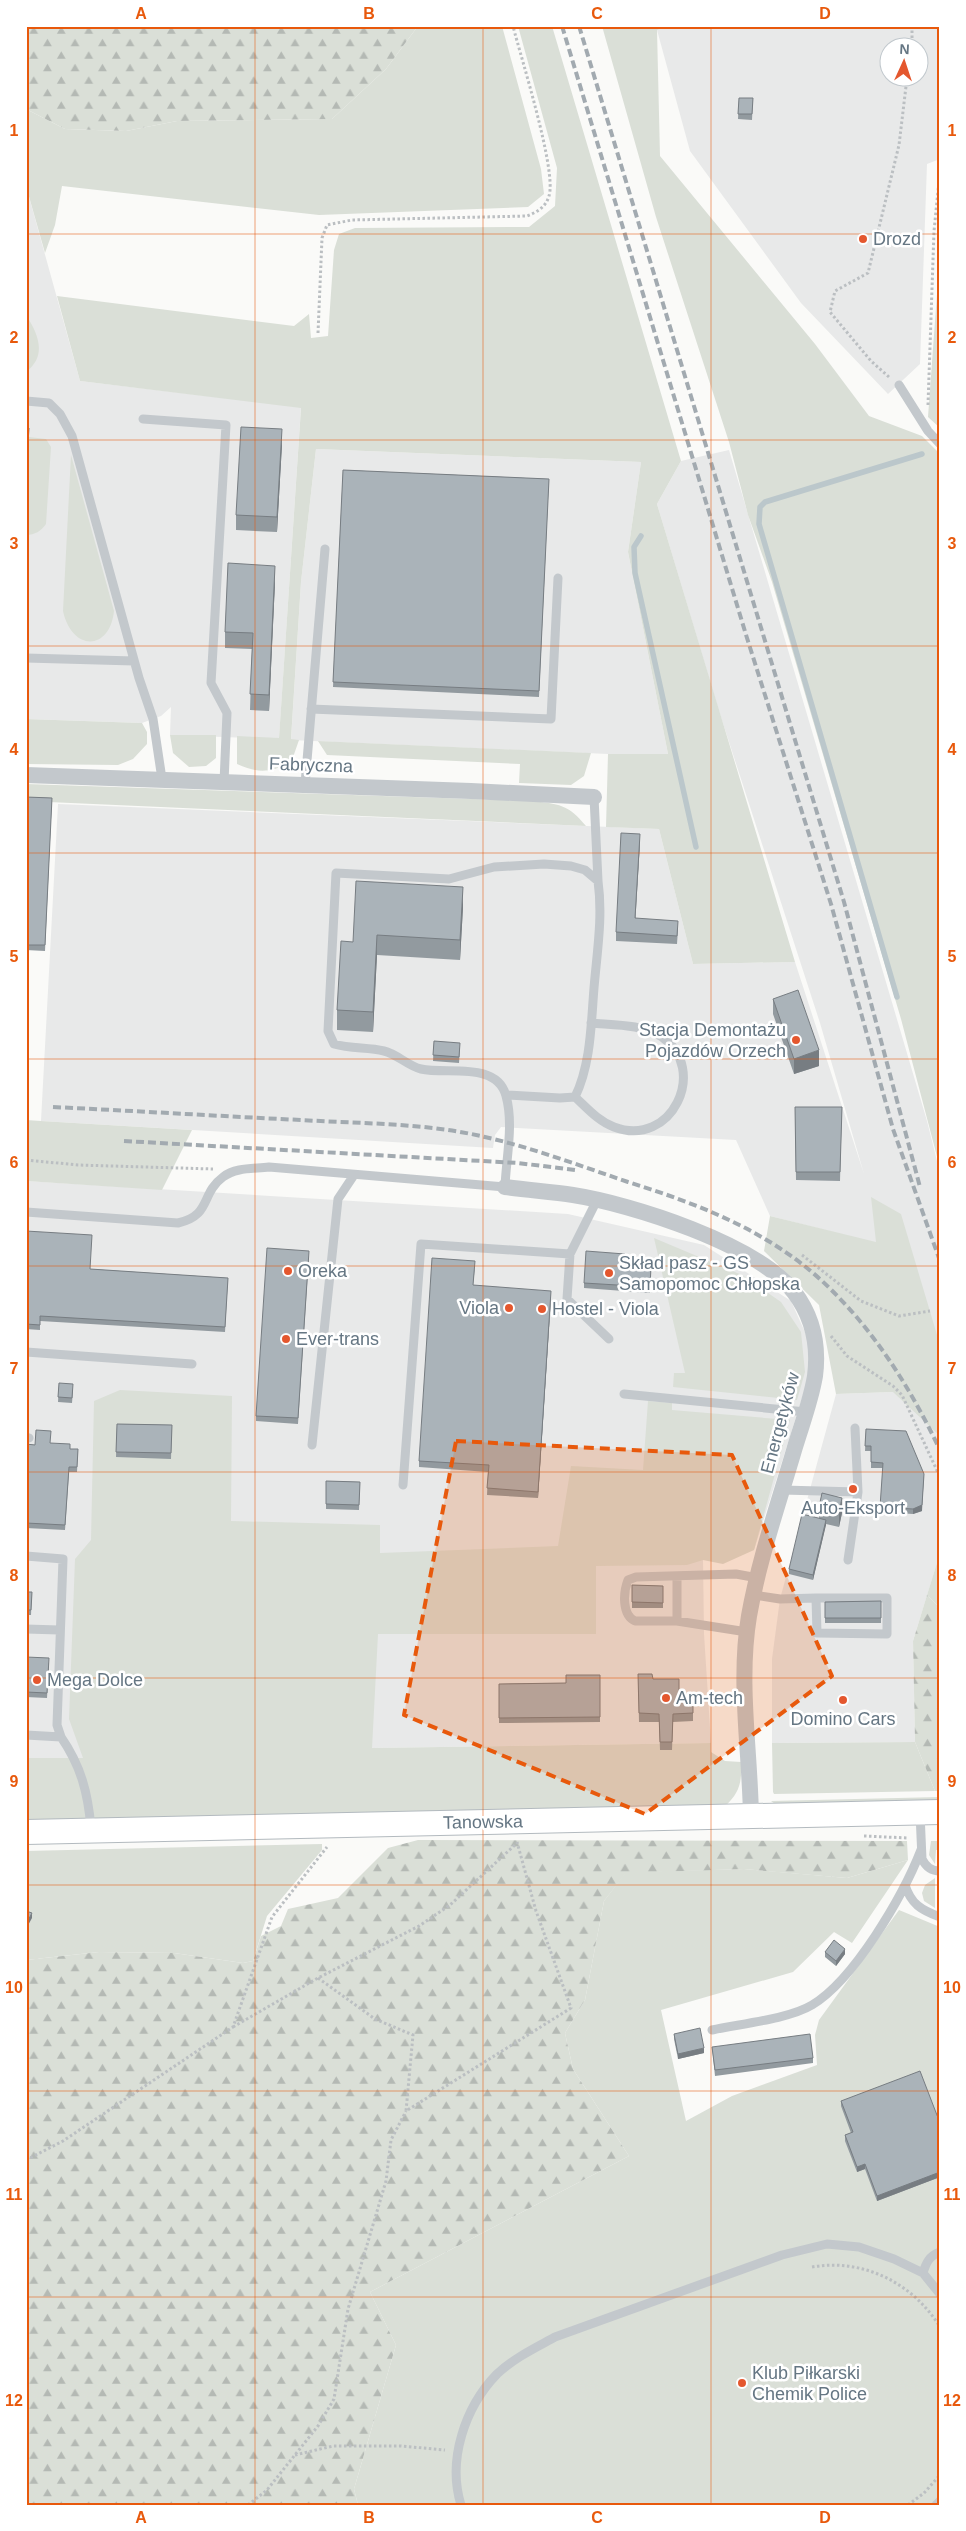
<svg xmlns="http://www.w3.org/2000/svg" width="966" height="2531" viewBox="0 0 966 2531" font-family="Helvetica,sans-serif">
	<style>
		.built { fill: #e8e9e9; fill-rule: evenodd }
		.green { fill: #dadfd7 }
		.forest { fill: url(#forest-firs) }
		.lines { fill: none; stroke-linecap: round; stroke-linejoin: round }
		.stream { stroke: #bbc7cb; stroke-width: 5.5 }
		.secondary-casing { stroke: #b3babf; stroke-width: 26 }
		.path { stroke: #bbbfc2; stroke-width: 3; stroke-dasharray: 2.5 2.5; stroke-linecap: butt }
		.service { stroke: #c3c8cc; stroke-width: 9 }
		.minor { stroke: #c3c8cc; stroke-width: 16 }
		.secondary { stroke: #fff; stroke-width: 24 }
		.rail { stroke: #a2aab0; stroke-width: 4; stroke-dasharray: 8 4; stroke-linecap: butt }
		.wall { fill: #929a9f }
		.shaded-wall { fill: #777d82 }
		.building { fill: #aab3b9; stroke: #777d82 }
		.marked { fill: #e8590c; fill-opacity: 0.2; stroke: #e8590c; stroke-width: 4; stroke-dasharray: 10 6; stroke-linejoin: round }
		.grid { fill: none; stroke: #e8590c; stroke-width: 1; stroke-opacity: 0.55 }
		.poi-dot { fill: #e4572e; stroke: #fff; stroke-width: 2 }
		.labels { text-anchor: middle; stroke-width: 5; stroke-linejoin: round; paint-order: stroke }
		.poi-label { font-size: 18px; fill: #657683; stroke: #fff; text-anchor: start }
		.street-label { font-size: 18px; fill: #657683; stroke: #fff }
		.neatline { fill: none; stroke: #e8590c; stroke-width: 2 }
		.grid-label { font-size: 16px; text-anchor: middle; font-weight: bold; fill: #e8590c }
	</style>
	<defs>
		<pattern id="forest-firs" width="22" height="20" patternUnits="userSpaceOnUse" patternTransform="scale(1.25)"><rect width="22" height="20" fill="#dadfd7"/><path d="M5 1l3.5 6h-7zM16 11l3.5 6h-7z" fill="#b4b9b4"/></pattern>
	</defs>
	<rect width="100%" height="100%" fill="#fafaf8"/>
	<!-- built -->
	<path class="built" d="M670 26H940V159L927 164 920 364 888 394 801 303 690 151 657 30ZM888 48H918V78H888Z
		M26 186 80 381 301 407 279 739 170 735 171 707 161 716 142 723 26 719Z
		M316 449 641 462 628 552 668 754H608L291 740 301 582Z
		M729 450 927 1121 940 1173V1553L913 1641 915 1742 772 1743V1659L780 1599 836 1394 893 1392 876 1243 770 1216 736 1140 501 1127 495 1135 493 1148 41 1121 58 804 659 829 693 964 795 962 864 1174 820 1023 719 711 657 504 681 461Z
		M26 1181 568 1214 704 1245 791 1301 809 1341V1376L754 1550 703 1560 704 1634 711 1743 372 1748 84 1758H26Z"/>
	<!-- green -->
	<path class="green" d="M418 26H502L541 169 544 194 528 207 319 215 62 186 55 225 45 253 26 186V109L65 129 126 131 177 121 332 119 386 69Z
		M518 26H552L681 461 657 504 795 962 693 964 659 829 606 827 608 754H668L628 552 641 462 316 449 301 582 291 739 299 740 291 763C269 772 260 774 237 764V736L279 738 301 408 80 381 57 296 294 326 309 314 311 338 328 336 334 250 339 234 355 228 529 227 555 206 557 168Z
		M602 26H670L657 30 660 156 815 344 869 416 922 436 940 454V1168L901 1019 772 582 748 515 729 442 656 217Z
		M940 253V428L928 417Z
		M26 315C39 335 47 356 26 372Z
		M29 437 46 439 51 447 46 524C41 531 35 535 26 535Z
		M71 455 114 611C110 651 72 652 63 611Z
		M26 719 142 723 147 732V744L133 759 118 765 26 764Z
		M170 735H216V758L206 766 189 767 173 753Z
		M318 741 591 753 584 776 571 785 519 783 520 764 327 755Z
		M26 784 531 801C559 804 568 804 586 826L26 801Z
		M26 1120 41 1121 192 1130 162 1190 26 1181Z
		M871 1197 901 1214 940 1345V1436L893 1392 836 1394 819 1305 764 1251 770 1216 876 1242Z
		M654 1238 742 1275 781 1302 801 1332 805 1372 797 1400 673 1387 674 1373H685Z
		M120 1390 232 1396 231 1521 380 1525V1553L558 1546 571 1466 643 1470 648 1401 672 1403V1410L790 1420 754 1550 723 1564 703 1560 687 1565 596 1566V1634H378L372 1748 711 1743V1752L725 1761 741 1762C742 1781 740 1793 725 1806L26 1821V1758H83L69 1719 75 1559 91 1540 94 1401Z
		M940 1553V1608L927 1595Z
		M915 1742 935 1791 774 1794 773 1792 772 1743Z
		M940 1797V1803L775 1804 771 1801Z
		M931 1841H940V1850H936L935 1864 929 1855Z
		M322 1844V1850L267 1916 253 1961 243 1963 174 1953 99 1952 26 1960V1851Z
		M908 1860 852 1943 834 1932 793 1972 661 2010 686 2121 732 2096 817 2065 815 2035 819 2020 899 1910 940 1927V2505H358L354 2489 396 2345 370 2292 629 2156 573 2069 565 2033 585 2000 604 1901 626 1872 744 1869 847 1878Z
		M935 1878V1908L924 1901 922 1893 925 1885Z"/>
	<!-- forest -->
	<path class="forest" d="M26 26H418L386 69 332 119 177 121 126 131 65 129 26 109Z
		M927 1595 940 1608V1791H935L915 1742 913 1641Z
		M418 1840 907 1841 908 1860 847 1878 743 1869 626 1873 604 1901 585 2000 565 2033 573 2069 629 2156 370 2292 396 2345 354 2489 358 2505H26V1960L99 1952 174 1953 243 1963 253 1961 261 1936 281 1926 288 1909 338 1898 388 1848Z"/>
	<g class="lines">
		<!-- stream -->
		<path class="stream" d="M641 536 634 547 635 573 696 847
			M897 997 759 524 760 507 765 502 922 454"/>
		<defs>
			<path id="secondary" d="M26 1832 940 1812"/>
		</defs>
		<!-- secondary casing -->
		<use href="#secondary" class="secondary-casing"/>
		<!-- path -->
		<path class="path" d="M939 26 940 60
			M912 48V26
			M318 333 322 238 327 225 352 220 527 216C537 212 546 207 549 196 557 171 521 58 513 26
			M889 377 871 361 830 312 835 291 868 273 899 145 907 78
			M928 405 934 231 940 171
			M26 1160 78 1165 213 1169
			M802 1255 861 1301 899 1316 930 1311
			M831 1336 847 1356 893 1386 902 1395 940 1477
			M940 1570V1573
			M864 1836 908 1838
			M318 1978 375 2019 413 2035 406 2111 571 2008 536 1911 517 1842
			M233 2027 318 1978 419 1926 450 1905 516 1844
			M26 2160 63 2141 233 2027 272 1917 327 1847
			M812 2267C863 2258 913 2283 940 2327
			M295 2455 333 2446H401L445 2450
			M248 2505 267 2490 318 2426 334 2399 348 2309 386 2181 391 2140 406 2111
			M908 2505 924 2493 940 2475"/>
		<!-- service -->
		<path class="service" d="M899 385 928 431 940 444
			M26 401 49 403 60 414 72 436 139 678 153 719 162 779
			M143 419 226 425 211 683 227 713 224 782
			M26 658 134 661
			M311 709 551 719 558 578
			M305 784 325 549
			M594 797 598 881
			M506 1095 560 1098 575 1097C587 1108 598 1121 614 1127 672 1149 709 1069 662 1037 643 1024 613 1025 591 1023
			M26 1212 178 1223C212 1215 200 1194 223 1177 236 1167 254 1169 269 1167L505 1187C506 1159 514 1124 506 1096 497 1061 447 1075 421 1069 408 1066 397 1054 384 1051 368 1047 351 1049 334 1044L328 1031 336 873 449 879 494 867 544 864 571 866 585 870 598 881C603 917 597 952 594 988 591 1024 591 1064 575 1097
			M570 1254 567 1299 609 1339
			M26 1352 192 1364
			M624 1394 806 1412
			M26 1437 29 1438
			M312 1445 338 1199 354 1175
			M403 1485 421 1244 570 1254 597 1200
			M782 1490 858 1492
			M26 1556 63 1559 57 1725 61 1737
			M848 1560 858 1492 855 1428
			M754 1595 780 1599 816 1598 817 1633 887 1634V1598H816
			M677 1621V1576
			M26 1629 59 1630
			M747 1632 677 1621H635C622 1615 623 1593 628 1580L636 1577 736 1574 758 1578
			M26 1735 61 1737C81 1766 88 1793 91 1828
			M920 1813 922 1859C926 1867 931 1871 940 1871
			M905 1885C911 1904 921 1910 940 1917
			M712 2030C739 2024 789 2019 812 2005 854 1980 903 1896 921 1850
			M923 2273C926 2263 929 2256 940 2252
			M461 2505C447 2460 465 2407 497 2374 514 2358 535 2348 555 2337L782 2255 827 2244 859 2247 894 2259 923 2273 940 2294
			M936 2505 940 2501"/>
		<!-- minor -->
		<path class="minor" d="M26 775 471 791 594 797
			M505 1187C528 1190 551 1192 573 1195 631 1204 757 1244 794 1292 813 1317 819 1345 815 1376 811 1400 802 1424 795 1447 779 1502 759 1559 749 1616 738 1682 750 1750 751 1817"/>
		<!-- secondary -->
		<use href="#secondary" class="secondary"/>
		<!-- rail -->
		<path class="rail" d="M562 26 747 638 831 904 893 1129 940 1261
			M579 26 844 902 920 1187
			M53 1107C136 1111 218 1116 301 1120 350 1123 400 1123 448 1130 510 1139 569 1162 628 1182 698 1204 766 1230 821 1280 873 1328 910 1387 940 1450
			M124 1141 518 1163 575 1170"/>
	</g>
	<!-- wall -->
	<path class="wall" d="M739 98H753L752 120 738 119Z
		M282 444 277 532 236 530V515Z
		M343 470 549 479 539 697 333 687Z
		M275 582 269 711 250 710 252 649 225 648V632Z
		M26 797 52 798 45 951 26 950Z
		M640 842 635 918 678 929 677 944 616 941V932Z
		M463 907 460 960 377 955 373 1032 337 1030V1010L353 942Z
		M773 999 819 1066 794 1074 773 1014Z
		M434 1041 460 1048 459 1063 433 1061Z
		M795 1107H842L840 1181 796 1180Z
		M26 1231 90 1269 228 1278 225 1332 40 1321V1330L26 1329Z
		M309 1256 298 1424 256 1421V1416Z
		M475 1267 473 1285 551 1297 538 1498 487 1495 488 1472 419 1467V1461Z
		M624 1267H651L650 1293 584 1288V1283Z
		M59 1383 73 1390 72 1403 58 1402Z
		M117 1424 172 1425 171 1459 116 1457Z
		M866 1429 922 1511 913 1514 880 1512 883 1468H871V1451H865Z
		M50 1443 70 1449H78L77 1472H69L65 1530 26 1528V1444L35 1445Z
		M326 1481 360 1482 359 1510 326 1509Z
		M822 1493 842 1513 839 1527 826 1524 813 1580 789 1574V1569L819 1518V1507Z
		M632 1585 663 1586V1608H632Z
		M26 1592H32L31 1615H26Z
		M881 1601V1623H825V1602Z
		M26 1657 49 1663 47 1698 26 1697Z
		M638 1674 653 1679 679 1696 693 1713V1721L673 1722 672 1750H660L659 1722H639Z
		M600 1675V1722L499 1723V1684L566 1683Z
		M825 1952 845 1954 836 1966 825 1957Z
		M674 2034 704 2053 678 2059 674 2039Z
		M712 2047 813 2058V2063L715 2076Z
		M841 2101 940 2123V2177L877 2201 865 2169 857 2172 845 2141V2135L851 2133 841 2106Z"/>
	<!-- shaded-wall -->
	<path class="shaded-wall" d="M29 428V438L26 483V472Z
		M282 429V444L277 532V517Z
		M275 566V582L269 711V695Z
		M640 834V842L635 926V918Z
		M463 887V907L460 960V940Z
		M377 935V955L373 1032V1012Z
		M819 1050V1066L794 1074V1059Z
		M551 1291V1297L538 1498V1492Z
		M924 1474 922 1511 913 1514V1509Z
		M842 1498V1513L839 1527V1512Z
		M826 1520V1525L813 1580V1575Z
		M32 1913V1918L26 1929V1924Z
		M845 1949V1954L836 1966V1961Z
		M704 2048V2053L678 2059V2054Z
		M865 2164V2169L857 2172V2167Z
		M940 2172V2177L877 2201V2196Z"/>
	<!-- building -->
	<path class="building" d="M739 98H753L752 114H738Z
		M241 427 282 429 277 517 236 515Z
		M26 428H29L26 472Z
		M343 470 549 479 539 691 333 682Z
		M228 563 275 566 269 695 250 694 253 633 225 632Z
		M26 797 52 798 45 945H26Z
		M621 833 640 834 635 918 678 921 677 936 616 932Z
		M356 881 463 887 460 940 377 935 373 1012 337 1010 341 941 353 942Z
		M798 990 819 1050 794 1059 773 999Z
		M434 1041 460 1043 459 1057 433 1055Z
		M795 1107H842L840 1172H796Z
		M26 1231 92 1235 90 1269 228 1278 225 1327 40 1316V1325L26 1324Z
		M267 1248 309 1251 298 1418 256 1416Z
		M586 1251 625 1254 624 1267H651L650 1287 584 1283Z
		M432 1258 475 1261 473 1285 551 1291 538 1492 487 1488 489 1465 419 1461Z
		M59 1383 73 1384 72 1398 58 1397Z
		M117 1424 172 1425 171 1453 116 1452Z
		M866 1429 906 1431 924 1474 922 1505 913 1509 880 1507 883 1463 871 1462V1446H865Z
		M36 1430 51 1431 50 1443 70 1444V1449H78L77 1467H69L65 1525 26 1523V1444L35 1445Z
		M326 1481 360 1482 359 1505 326 1504Z
		M822 1493 842 1498 839 1512 819 1507Z
		M802 1514 826 1520 813 1575 789 1569Z
		M632 1585 663 1586V1603L632 1602Z
		M26 1592H32L31 1610H26Z
		M881 1601V1618H825V1602Z
		M26 1657 49 1658 47 1693 26 1692Z
		M638 1674H652L653 1679H679V1696H693V1713L673 1714 672 1742H660L659 1714 639 1713Z
		M566 1675H600V1717L499 1718V1684L566 1683Z
		M26 1911 32 1913 26 1924Z
		M834 1940 845 1949 836 1961 825 1952Z
		M700 2028 704 2048 678 2054 674 2034Z
		M810 2034 813 2058 715 2070 712 2047Z
		M920 2071 940 2123V2172L877 2196 865 2164 857 2167 845 2135 853 2132 841 2101Z"/>
	<!-- marked area -->
	<path class="marked" d="M456 1441 732 1455 832 1676 645 1814 404 1715Z"/>
	<!-- grid -->
	<path class="grid" d="M255 26V2505M483 26V2505M711 26V2505M26 234H940M26 440H940M26 646H940M26 853H940M26 1059H940M26 1266H940M26 1472H940M26 1678H940M26 1885H940M26 2091H940M26 2297H940"/>
	<!-- markers -->
	<g class="poi-dot">
		<circle cx="863" cy="239" r="5"/>
		<circle cx="796" cy="1040" r="5"/>
		<circle cx="288" cy="1271" r="5"/>
		<circle cx="609" cy="1273" r="5"/>
		<circle cx="509" cy="1308" r="5"/>
		<circle cx="542" cy="1309" r="5"/>
		<circle cx="286" cy="1339" r="5"/>
		<circle cx="853" cy="1489" r="5"/>
		<circle cx="37" cy="1680" r="5"/>
		<circle cx="666" cy="1698" r="5"/>
		<circle cx="843" cy="1700" r="5"/>
		<circle cx="742" cy="2383" r="5"/>
	</g>
	<g class="labels">
		<!-- poi labels -->
		<g class="poi-label">
			<text x="873" y="245">Drozd</text>
			<text x="786" y="1036" text-anchor="end">Stacja Demontażu<tspan x="786" dy="21">Pojazdów Orzech</tspan></text>
			<text x="619" y="1269">Skład pasz - GS<tspan x="619" dy="21">Samopomoc Chłopska</tspan></text>
			<text x="298" y="1277">Oreka</text>
			<text x="499" y="1314" text-anchor="end">Viola</text>
			<text x="552" y="1315">Hostel - Viola</text>
			<text x="296" y="1345">Ever-trans</text>
			<text x="853" y="1514" text-anchor="middle">Auto-Eksport</text>
			<text x="47" y="1686">Mega Dolce</text>
			<text x="676" y="1704">Am-tech</text>
			<text x="843" y="1725" text-anchor="middle">Domino Cars</text>
			<text x="752" y="2379">Klub Piłkarski<tspan x="752" dy="21">Chemik Police</tspan></text>
		</g>
		<!-- street labels -->
		<g class="street-label">
			<text transform="translate(311 765) rotate(2)" y="6">Fabryczna</text>
			<text transform="translate(780 1423) rotate(-75)" y="6">Energetyków</text>
			<text transform="translate(483 1822) rotate(-1)" y="6">Tanowska</text>
		</g>
	</g>
	<!-- border -->
	<rect width="966" height="2531" fill="none" stroke="#ffffff" stroke-width="55"/>
	<!-- north arrow -->
	<g transform="translate(904 62) rotate(3)"><circle r="24" fill="#ffffff" stroke="#c1c8cd"/>
	<path d="M0-4L9 19L0 12L-9 19Z" fill="#e4572e"/>
	<text y="-8" font-size="14" font-weight="bold" text-anchor="middle" fill="#657683">N</text>
	</g>
	<rect x="28" y="28" width="910" height="2476" class="neatline"/>
	<g class="grid-label">
		<text x="141" y="19">A</text>
		<text x="369" y="19">B</text>
		<text x="597" y="19">C</text>
		<text x="825" y="19">D</text>
		<text x="14" y="136">1</text>
		<text x="952" y="136">1</text>
		<text x="14" y="343">2</text>
		<text x="952" y="343">2</text>
		<text x="14" y="549">3</text>
		<text x="952" y="549">3</text>
		<text x="14" y="755">4</text>
		<text x="952" y="755">4</text>
		<text x="14" y="962">5</text>
		<text x="952" y="962">5</text>
		<text x="14" y="1168">6</text>
		<text x="952" y="1168">6</text>
		<text x="14" y="1374">7</text>
		<text x="952" y="1374">7</text>
		<text x="14" y="1581">8</text>
		<text x="952" y="1581">8</text>
		<text x="14" y="1787">9</text>
		<text x="952" y="1787">9</text>
		<text x="14" y="1993">10</text>
		<text x="952" y="1993">10</text>
		<text x="14" y="2200">11</text>
		<text x="952" y="2200">11</text>
		<text x="14" y="2406">12</text>
		<text x="952" y="2406">12</text>
		<text x="141" y="2523">A</text>
		<text x="369" y="2523">B</text>
		<text x="597" y="2523">C</text>
		<text x="825" y="2523">D</text>
	</g>
</svg>
